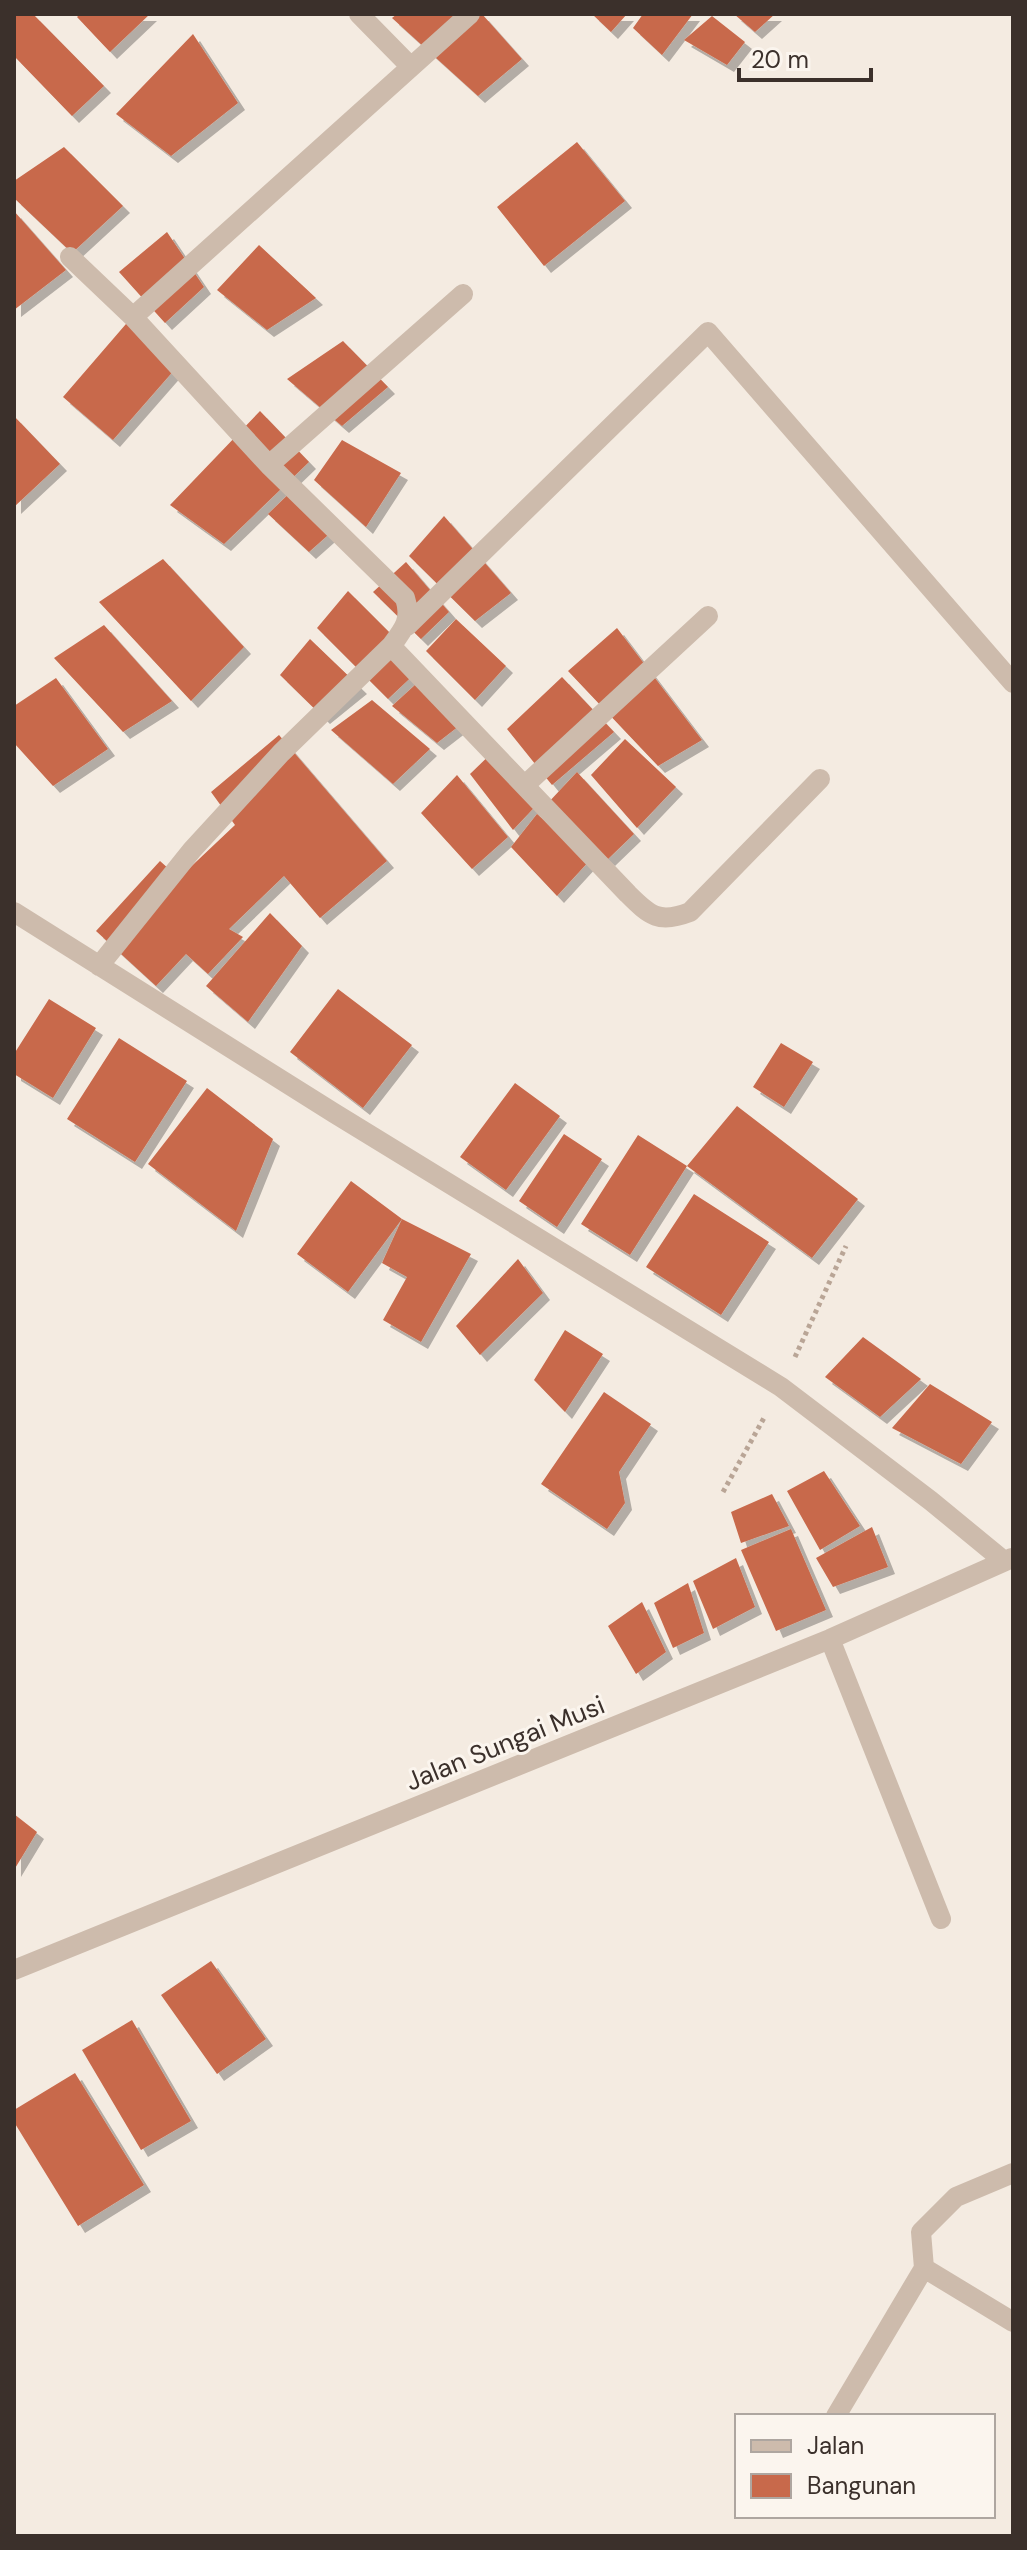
<svg xmlns="http://www.w3.org/2000/svg" width="1027" height="2550" viewBox="0 0 1027 2550" font-family="'DM Sans',sans-serif">
	<style>
		.building { fill: #c8694b; filter: url(#shadow) }
		.lines { fill: none; stroke-linecap: round; stroke-linejoin: round }
		.path { stroke: #b9a596; stroke-width: 5; stroke-dasharray: 4 4; stroke-linecap: butt }
		.minor { stroke: #cdbbac; stroke-width: 20 }
		.labels { text-anchor: middle; stroke-width: 6; stroke-linejoin: round; paint-order: stroke }
		.street-label { font-size: 26px; fill: #3b302b; stroke: #fbf5ee }
	</style>
	<defs>
		<filter id="shadow"><feDropShadow dx="7" dy="7" stdDeviation="0" flood-color="#0004"/></filter>
	</defs>
	<rect width="100%" height="100%" fill="#f4ebe1"/>
	<!-- building -->
	<path class="building" d="M14 14H33L104 86 72 116 14 56Z
		M80 14H150L110 52 77 17Z
		M397 14H482L522 59 478 96 392 18Z
		M592 14H627L611 32Z
		M643 14H693L662 55 633 28Z
		M734 14H775L755 32Z
		M712 16 745 42 727 65 684 40Z
		M193 34 238 103 171 156 116 114Z
		M577 142 625 201 544 266 497 207Z
		M64 147 123 206 72 253 14 198V181Z
		M14 211 66 270 14 310Z
		M167 232 204 287 165 323 119 272Z
		M259 245 316 298 267 330 217 290Z
		M132 317 183 360 113 440 63 397Z
		M343 341 388 387 342 426 287 379Z
		M260 411 309 462 224 544 170 505Z
		M14 416 60 464 14 507Z
		M342 440 401 473 366 527 314 480Z
		M299 484 336 528 309 552 268 514Z
		M444 516 511 593 475 621 409 556Z
		M163 559 244 647 191 701 99 602Z
		M406 562 449 612 421 639 373 592Z
		M348 591 423 666 388 699 317 628Z
		M456 619 506 666 475 700 426 651Z
		M104 625 172 701 123 732 54 658Z
		M617 628 702 740 658 766 568 671Z
		M310 639 360 687 323 717 280 675Z
		M427 674 468 719 437 743 392 706Z
		M562 677 614 732 552 785 507 729Z
		M56 678 108 749 53 786 14 743V706Z
		M372 700 430 749 393 784 331 730Z
		M279 735 387 861 320 918 284 876 229 929 243 937 208 974 186 954 156 986 96 931 160 861 179 878 235 825 211 792Z
		M625 739 676 787 637 828 591 775Z
		M499 746 546 795 513 830 470 774Z
		M577 772 634 834 608 859 546 805Z
		M457 775 508 837 472 869 421 813Z
		M537 814 591 859 557 896 511 847Z
		M270 913 302 946 248 1022 206 986Z
		M338 989 412 1045 363 1108 290 1052Z
		M49 999 96 1028 53 1098 14 1074V1054Z
		M119 1038 187 1081 135 1162 67 1119Z
		M781 1043 813 1062 784 1107 753 1087Z
		M515 1083 560 1116 506 1190 460 1157Z
		M207 1088 273 1139 236 1231 148 1164Z
		M737 1106 858 1199 812 1258 687 1166Z
		M564 1134 602 1159 557 1227 519 1201Z
		M638 1135 687 1166 630 1255 581 1224Z
		M351 1181 402 1219 471 1254 421 1342 383 1320 407 1277 382 1263 402 1219 348 1292 297 1254Z
		M694 1194 769 1242 721 1315 646 1267Z
		M518 1259 543 1293 480 1355 456 1326Z
		M565 1330 603 1354 565 1412 534 1380Z
		M863 1337 921 1379 880 1417 825 1377Z
		M930 1384 992 1422 961 1464 892 1428Z
		M604 1392 651 1424 619 1472 625 1503 607 1529 541 1484Z
		M824 1471 860 1526 820 1550 787 1491Z
		M772 1494 789 1526 741 1543 731 1512Z
		M872 1527 888 1567 833 1587 816 1558Z
		M791 1529 826 1610 776 1631 741 1550Z
		M736 1558 755 1607 713 1629 693 1581Z
		M688 1583 704 1633 673 1648 654 1603Z
		M642 1602 666 1652 636 1674 608 1626Z
		M14 1814 37 1832 14 1870Z
		M211 1961 266 2039 217 2074 161 1995Z
		M132 2020 191 2121 141 2150 82 2050Z
		M75 2073 144 2185 78 2226 14 2122V2110Z"/>
	<g class="lines">
		<!-- path -->
		<path class="path" d="M795 1357 846 1246
			M723 1492 765 1416"/>
		<!-- minor -->
		<path class="minor" d="M359 14 411 67
			M70 257 133 317 269 465 405 598C412 619 404 629 391 646L281 753 192 850 99 966
			M133 317 470 14
			M269 465 463 294
			M407 626 708 332 1013 683
			M391 646 628 894C650 916 659 924 690 912L820 779
			M525 785 708 616
			M14 912 334 1113 781 1387 931 1501 1004 1561
			M830 1639 941 1919
			M14 1970 830 1639 1012 1558
			M1013 2173 956 2197 921 2232 924 2268 1013 2322
			M836 2416 924 2268"/>
	</g>
	<g class="labels">
		<!-- street labels -->
		<g class="street-label">
			<text transform="translate(505 1743) rotate(-22)" y="9">Jalan Sungai Musi</text>
		</g>
	</g>
	<!-- border -->
	<rect width="1027" height="2550" fill="none" stroke="#3b302b" stroke-width="32"/>
	<!-- legend -->
	<rect x="735" y="2414" width="260" height="104" fill="#fbf5ee" stroke="#aea6a0" stroke-width="2"/>
	<rect x="751" y="2440" width="40" height="12" fill="#cdbbac" stroke="#aea6a0" stroke-width="2"/>
	<text x="807" y="2454" font-size="24" fill="#3b302b">Jalan</text>
	<rect x="751" y="2474" width="40" height="24" fill="#c8694b" stroke="#aea6a0" stroke-width="2"/>
	<text x="807" y="2494" font-size="24" fill="#3b302b">Bangunan</text>
	<!-- scale -->
	<path d="M739 68v12h132v-12" fill="none" stroke="#3b302b" stroke-width="4"/>
	<text x="751" y="68" font-size="24" fill="#3b302b" stroke="#fbf5ee" stroke-width="6" paint-order="stroke">20 m</text>
</svg>
